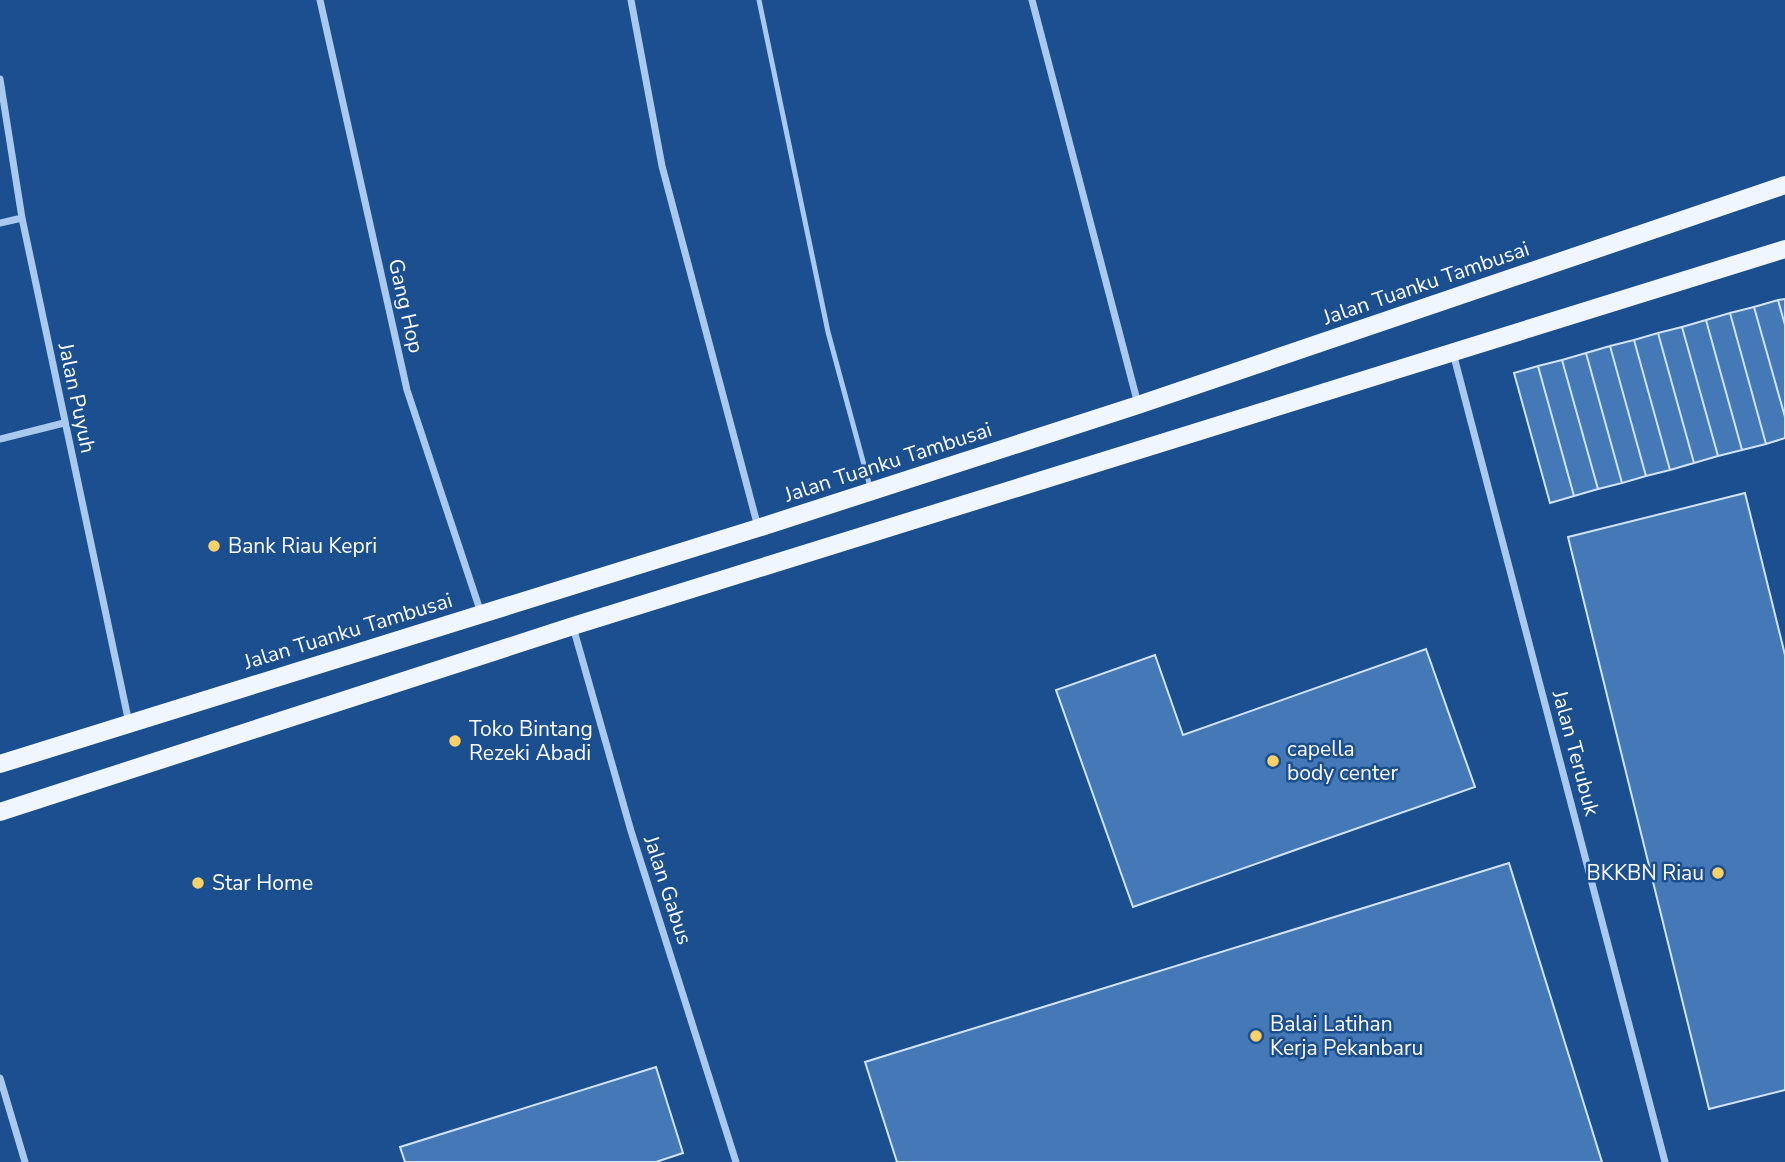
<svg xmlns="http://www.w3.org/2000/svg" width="1785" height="1162" viewBox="0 0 1785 1162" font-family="'Nunito Sans',sans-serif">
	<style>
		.building { fill: #4478b7; stroke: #cfe3fa; stroke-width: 2 }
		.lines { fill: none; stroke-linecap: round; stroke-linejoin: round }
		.service { stroke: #a9c9ee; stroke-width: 5 }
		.minor { stroke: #a9c9ee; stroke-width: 7 }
		.primary { stroke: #f0f6ff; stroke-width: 18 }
		.poi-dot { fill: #ffd166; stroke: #1b4f8f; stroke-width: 2.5 }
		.labels { text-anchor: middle; stroke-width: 5; stroke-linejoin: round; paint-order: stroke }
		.street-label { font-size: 21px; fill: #fff; stroke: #1b4f8f }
		.poi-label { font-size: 21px; fill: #fff; stroke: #1b4f8f; text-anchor: start }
	</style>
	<rect width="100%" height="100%" fill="#1b4f8f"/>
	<!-- building -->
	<path class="building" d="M1785 299V325L1778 300Z
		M1778 300 1785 325V417L1754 307Z
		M1754 307 1785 417V438L1766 444 1730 313Z
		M1730 313 1766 444 1742 450 1706 320Z
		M1706 320 1742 450 1718 456 1682 327Z
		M1682 327 1718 456 1694 463 1658 333Z
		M1658 333 1694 463 1670 470 1634 340Z
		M1634 340 1670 470 1646 476 1610 346Z
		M1610 346 1646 476 1622 483 1586 353Z
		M1586 353 1622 483 1598 489 1562 360Z
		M1562 360 1598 489 1574 496 1538 366Z
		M1538 366 1574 496 1550 503 1514 373Z
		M1745 493 1785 655V1090L1709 1109 1568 537Z
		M1426 649 1475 787 1133 907 1056 690 1155 655 1183 735Z
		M1509 863 1602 1162H897L865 1062Z
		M656 1067 683 1153 656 1162H405L400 1147Z"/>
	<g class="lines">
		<!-- service -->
		<path class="service" d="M759 0 828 332 870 487"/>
		<!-- minor -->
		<path class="minor" d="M320 0 407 390 481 613
			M631 0 662 166 758 527
			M1032 0 1138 404
			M0 79 22 218 129 723
			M0 223 22 218
			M1453 353 1665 1162
			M0 439 64 423
			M573 627 631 831 736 1162
			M0 1078 25 1162"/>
		<!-- primary -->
		<path class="primary" d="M0 764 758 528 1138 405 1785 185
			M0 812 573 626 1785 249"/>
	</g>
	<!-- markers -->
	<g class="poi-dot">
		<circle cx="214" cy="546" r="7"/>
		<circle cx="455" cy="741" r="7"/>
		<circle cx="1273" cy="761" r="7"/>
		<circle cx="1718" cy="873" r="7"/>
		<circle cx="198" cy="883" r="7"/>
		<circle cx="1256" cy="1036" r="7"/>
	</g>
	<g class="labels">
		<!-- street labels -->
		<g class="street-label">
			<text transform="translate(1426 283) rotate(-19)" y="7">Jalan Tuanku Tambusai</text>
			<text transform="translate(406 306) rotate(77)" y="7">Gang Hop</text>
			<text transform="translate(77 398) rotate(78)" y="7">Jalan Puyuh</text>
			<text transform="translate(888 462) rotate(-18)" y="7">Jalan Tuanku Tambusai</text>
			<text transform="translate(348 631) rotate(-17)" y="7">Jalan Tuanku Tambusai</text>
			<text transform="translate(1576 753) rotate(75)" y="7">Jalan Terubuk</text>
			<text transform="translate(668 890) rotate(72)" y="7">Jalan Gabus</text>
		</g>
		<!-- poi labels -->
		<g class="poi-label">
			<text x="228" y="553">Bank Riau Kepri</text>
			<text x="469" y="736">Toko Bintang<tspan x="469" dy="24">Rezeki Abadi</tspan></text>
			<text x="1287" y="756">capella<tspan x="1287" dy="24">body center</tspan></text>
			<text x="1704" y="880" text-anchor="end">BKKBN Riau</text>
			<text x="212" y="890">Star Home</text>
			<text x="1270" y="1031">Balai Latihan<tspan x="1270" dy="24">Kerja Pekanbaru</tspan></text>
		</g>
	</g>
</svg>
